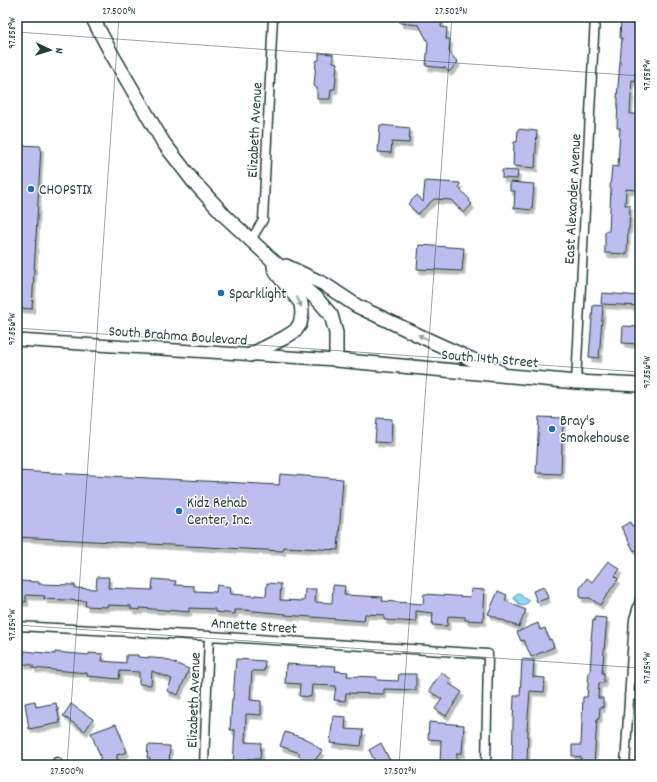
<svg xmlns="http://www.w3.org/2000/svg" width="657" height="782" viewBox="0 0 657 782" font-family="Dekko,sans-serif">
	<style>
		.water { fill: url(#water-waves); stroke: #6499a7 }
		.building { fill: #bebdef; stroke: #1f3d34; filter: url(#shadow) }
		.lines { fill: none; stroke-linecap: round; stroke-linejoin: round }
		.minor-casing { stroke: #1f3d34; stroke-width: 11 }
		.secondary-casing { stroke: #1f3d34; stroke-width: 14 }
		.primary-casing { stroke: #1f3d34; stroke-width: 16 }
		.minor { stroke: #fff; stroke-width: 8 }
		.secondary { stroke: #fff; stroke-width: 11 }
		.primary { stroke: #fff; stroke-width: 13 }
		.oneway { fill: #8f9e9a }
		.ticks { fill: none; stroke: #1f3d34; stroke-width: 1; stroke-opacity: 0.45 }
		.poi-dot { fill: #1f6fb2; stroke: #fff; stroke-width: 1.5 }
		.labels { text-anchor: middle; stroke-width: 3; stroke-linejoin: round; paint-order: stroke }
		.street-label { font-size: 15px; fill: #1f3d34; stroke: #fff }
		.poi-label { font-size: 15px; fill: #1f3d34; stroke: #fff; text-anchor: start }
		.neatline { fill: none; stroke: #1f3d34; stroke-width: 1.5 }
		.ticks-label { font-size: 10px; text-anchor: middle; fill: #1f3d34 }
	</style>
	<defs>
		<pattern id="water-waves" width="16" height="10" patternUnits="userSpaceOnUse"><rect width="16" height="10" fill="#92d7f3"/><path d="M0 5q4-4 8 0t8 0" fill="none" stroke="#7db9d1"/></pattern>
		<filter id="shadow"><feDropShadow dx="2.5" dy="4.5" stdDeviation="0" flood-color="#0004"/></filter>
	</defs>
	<rect width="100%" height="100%" fill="#fff"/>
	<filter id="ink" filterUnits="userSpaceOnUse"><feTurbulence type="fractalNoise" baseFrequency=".025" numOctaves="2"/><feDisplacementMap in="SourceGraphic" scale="8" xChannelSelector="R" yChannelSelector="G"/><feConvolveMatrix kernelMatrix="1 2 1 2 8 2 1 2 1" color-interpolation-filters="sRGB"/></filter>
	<g filter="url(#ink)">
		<!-- water -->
		<path class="water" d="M518 593 520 594 524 598 528 599 529 600 528 603H526L524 606 519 605 518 602 514 599 515 595Z"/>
		<!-- building -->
		<path class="building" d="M400 17H442L441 27 447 28 446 39H450L449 52 458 62 449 72 445 68 426 66 428 42 419 25 400 23Z
			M621 17H640L639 39 640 40V67H636L635 81 632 80 630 114H640V180H639L638 190 626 189 625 205H630L629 229H628L627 254 605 253V231H609L611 188H610L612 166 618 167 620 128H617L618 98H617L622 38H620Z
			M319 53 333 54V62L337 63 335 89H331L330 99H317V88L314 86 316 61 319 60Z
			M380 125 410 128 409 143 392 142 391 153 378 152Z
			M518 129 537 131 535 168 513 166 514 142H517Z
			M17 145 41 146 32 309 17 308Z
			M502 170 518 171 517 179 502 178Z
			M425 181 460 183 459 188 470 200 469 201 472 204 464 213 451 200 434 199 418 214 408 204 417 195 423 202Z
			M510 182 534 184 532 210 514 208 515 191H510Z
			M419 245 464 248 462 271 417 269Z
			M602 293 640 296V306L601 304Z
			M593 305 603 306 599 358 589 357Z
			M623 326 640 327V344L622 343Z
			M539 417 563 418 561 474 536 473Z
			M377 418 392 419 391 443 375 442Z
			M17 471 279 485 280 474 343 479 338 550 284 547 283 551 17 537Z
			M630 522 632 526 640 522V548L634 551 621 527Z
			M608 561 620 569 615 576 618 579 600 605 590 598H580V588L587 578 592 582Z
			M97 577H109L108 588 152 590 153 579 176 581 175 585 194 586V591L216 592 217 585 231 587 230 594 255 596V595L266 596 267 583 281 584 280 600 304 601 305 589H316L315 602 332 603 333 585 345 586 344 595 383 597 382 601 423 604 424 594 470 597 471 589 485 590 483 621 465 620V617L448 616 447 626 432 625 433 613 416 611V622L384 620V615L365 614 364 621 285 615 286 614 243 610H235V614L215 612V609L189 608V612L140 608V610L131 609V606L107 605V607L85 606 86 601 44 599 45 596 26 595V602L17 601V581L39 582V584L75 585V588L96 589Z
			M544 587 548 598 537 602 533 591Z
			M498 591 507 595 505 601 526 610 519 627 488 614Z
			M595 617 607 618 602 673H604V683H599L598 698H603V708L600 707 599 719H597L594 765H581V757L572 756V745H581L583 697H587L589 672H590L592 640H591L593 620 595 621Z
			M538 623 540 630 545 628 549 640 551 639 554 647 531 657 524 640 521 641 517 632Z
			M24 651 55 654V652L89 655V653L103 654 102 661 126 663V655H138V657L165 659 189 669 178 695 167 691 172 679 152 671 151 685 139 684V672L120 671 119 679 87 676V673L33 668V665L23 664Z
			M236 659 265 661 264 671H252L250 700 261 701V715L246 714 245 742 261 743 260 759H247V765H233L235 730H230L232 699H233Z
			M522 659 534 660 533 677 545 678 544 692 530 691 527 730H528L527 765H512L513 722 514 696H520Z
			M286 664 321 666V665L336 666 335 671 348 672 347 676 377 677V680L398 681 399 674H416V690L384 689V694L346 693 345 701 334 700 336 686 312 685 311 697 299 696 300 684 285 683Z
			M441 672 451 679 448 683 462 692 446 716 435 709 442 699 429 691Z
			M35 701 36 707 56 703 60 723 29 729 25 703Z
			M71 704 93 719 85 731 63 716Z
			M333 716 346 717 345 729 363 730 361 746 330 743Z
			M429 722 464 725 462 753H457L456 765H440L441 740 428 739Z
			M116 724 127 752 117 755V765H100V756L91 733Z
			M285 732 309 740 322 751 311 765H310L298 755 300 753 280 746Z
			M381 743 392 765H377L369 750Z
			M148 745 170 746 169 765H149L150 758H147Z"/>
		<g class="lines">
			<defs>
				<path id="minor" d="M251 240 263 220 273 17
					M576 382 595 17
					M17 626 209 636 488 654 486 765
					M629 695 640 696
					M56 765 57 762
					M204 765 209 636
					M625 765 634 619 640 600"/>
				<path id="secondary" d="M17 340 336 360"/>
				<path id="primary" d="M92 17 110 51 163 142 193 181 226 217 270 258 318 300 331 315 336 333V360L576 382 640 385
					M286 266 324 284 357 306 433 342 500 372
					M250 355 284 338 295 331 300 324 302 314 301 303 278 275 274 267"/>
			</defs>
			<!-- minor casing -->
			<use href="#minor" class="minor-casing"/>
			<!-- secondary casing -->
			<use href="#secondary" class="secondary-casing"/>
			<!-- primary casing -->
			<use href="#primary" class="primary-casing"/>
			<!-- minor -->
			<use href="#minor" class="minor"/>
			<!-- secondary -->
			<use href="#secondary" class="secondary"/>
			<!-- primary -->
			<use href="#primary" class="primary"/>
		</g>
		<!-- one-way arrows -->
		<defs><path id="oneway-solid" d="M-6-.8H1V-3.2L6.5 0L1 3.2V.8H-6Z"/></defs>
		<g class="oneway">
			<use href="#oneway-solid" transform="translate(299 302) rotate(64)"/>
			<use href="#oneway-solid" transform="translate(423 337) rotate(-155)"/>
		</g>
	</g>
	<!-- ticks -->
	<path class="ticks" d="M17 32 640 76M17 328 640 372M17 625 640 668M67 765 119 17M399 765 452 17"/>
	<!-- markers -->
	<g class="poi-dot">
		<circle cx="31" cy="189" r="4"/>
		<circle cx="221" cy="293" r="4"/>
		<circle cx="552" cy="429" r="4"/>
		<circle cx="179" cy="511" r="4"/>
	</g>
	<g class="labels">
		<!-- street labels -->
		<g class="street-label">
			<text transform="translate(254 130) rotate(-87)" y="5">Elizabeth Avenue</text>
			<text transform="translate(572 199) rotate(-87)" y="5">East Alexander Avenue</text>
			<text transform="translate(178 335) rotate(4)" y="5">South Brahma Boulevard</text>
			<text transform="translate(490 358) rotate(5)" y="5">South 14th Street</text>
			<text transform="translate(254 625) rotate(4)" y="5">Annette Street</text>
			<text transform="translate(193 700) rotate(-88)" y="5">Elizabeth Avenue</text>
		</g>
		<!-- poi labels -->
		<g class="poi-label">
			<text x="39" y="194">CHOPSTIX</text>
			<text x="229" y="298">Sparklight</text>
			<text x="560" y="425">Bray's<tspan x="560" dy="17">Smokehouse</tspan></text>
			<text x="187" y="507">Kidz Rehab<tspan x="187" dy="17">Center, Inc.</tspan></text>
		</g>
	</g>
	<!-- margin -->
	<rect width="657" height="782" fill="none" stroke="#fff" stroke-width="44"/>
	<!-- north arrow -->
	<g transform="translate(50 50) rotate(94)" stroke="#ffffff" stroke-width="3" paint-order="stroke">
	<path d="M0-3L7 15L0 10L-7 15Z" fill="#1f3d34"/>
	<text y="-6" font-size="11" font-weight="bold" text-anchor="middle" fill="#1f3d34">N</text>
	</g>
	<rect x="22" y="22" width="613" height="738" class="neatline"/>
	<g class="ticks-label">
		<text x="119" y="14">27.500°N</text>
		<text x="451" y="14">27.502°N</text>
		<text transform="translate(11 33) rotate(-90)" y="4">97.858°W</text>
		<text transform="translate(646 75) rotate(-90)" y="4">97.858°W</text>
		<text transform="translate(11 329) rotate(-90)" y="4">97.856°W</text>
		<text transform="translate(646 372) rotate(-90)" y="4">97.856°W</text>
		<text transform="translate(11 625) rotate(-90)" y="4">97.854°W</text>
		<text transform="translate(646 668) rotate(-90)" y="4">97.854°W</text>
		<text x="67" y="774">27.500°N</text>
		<text x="400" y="774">27.502°N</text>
	</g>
</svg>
